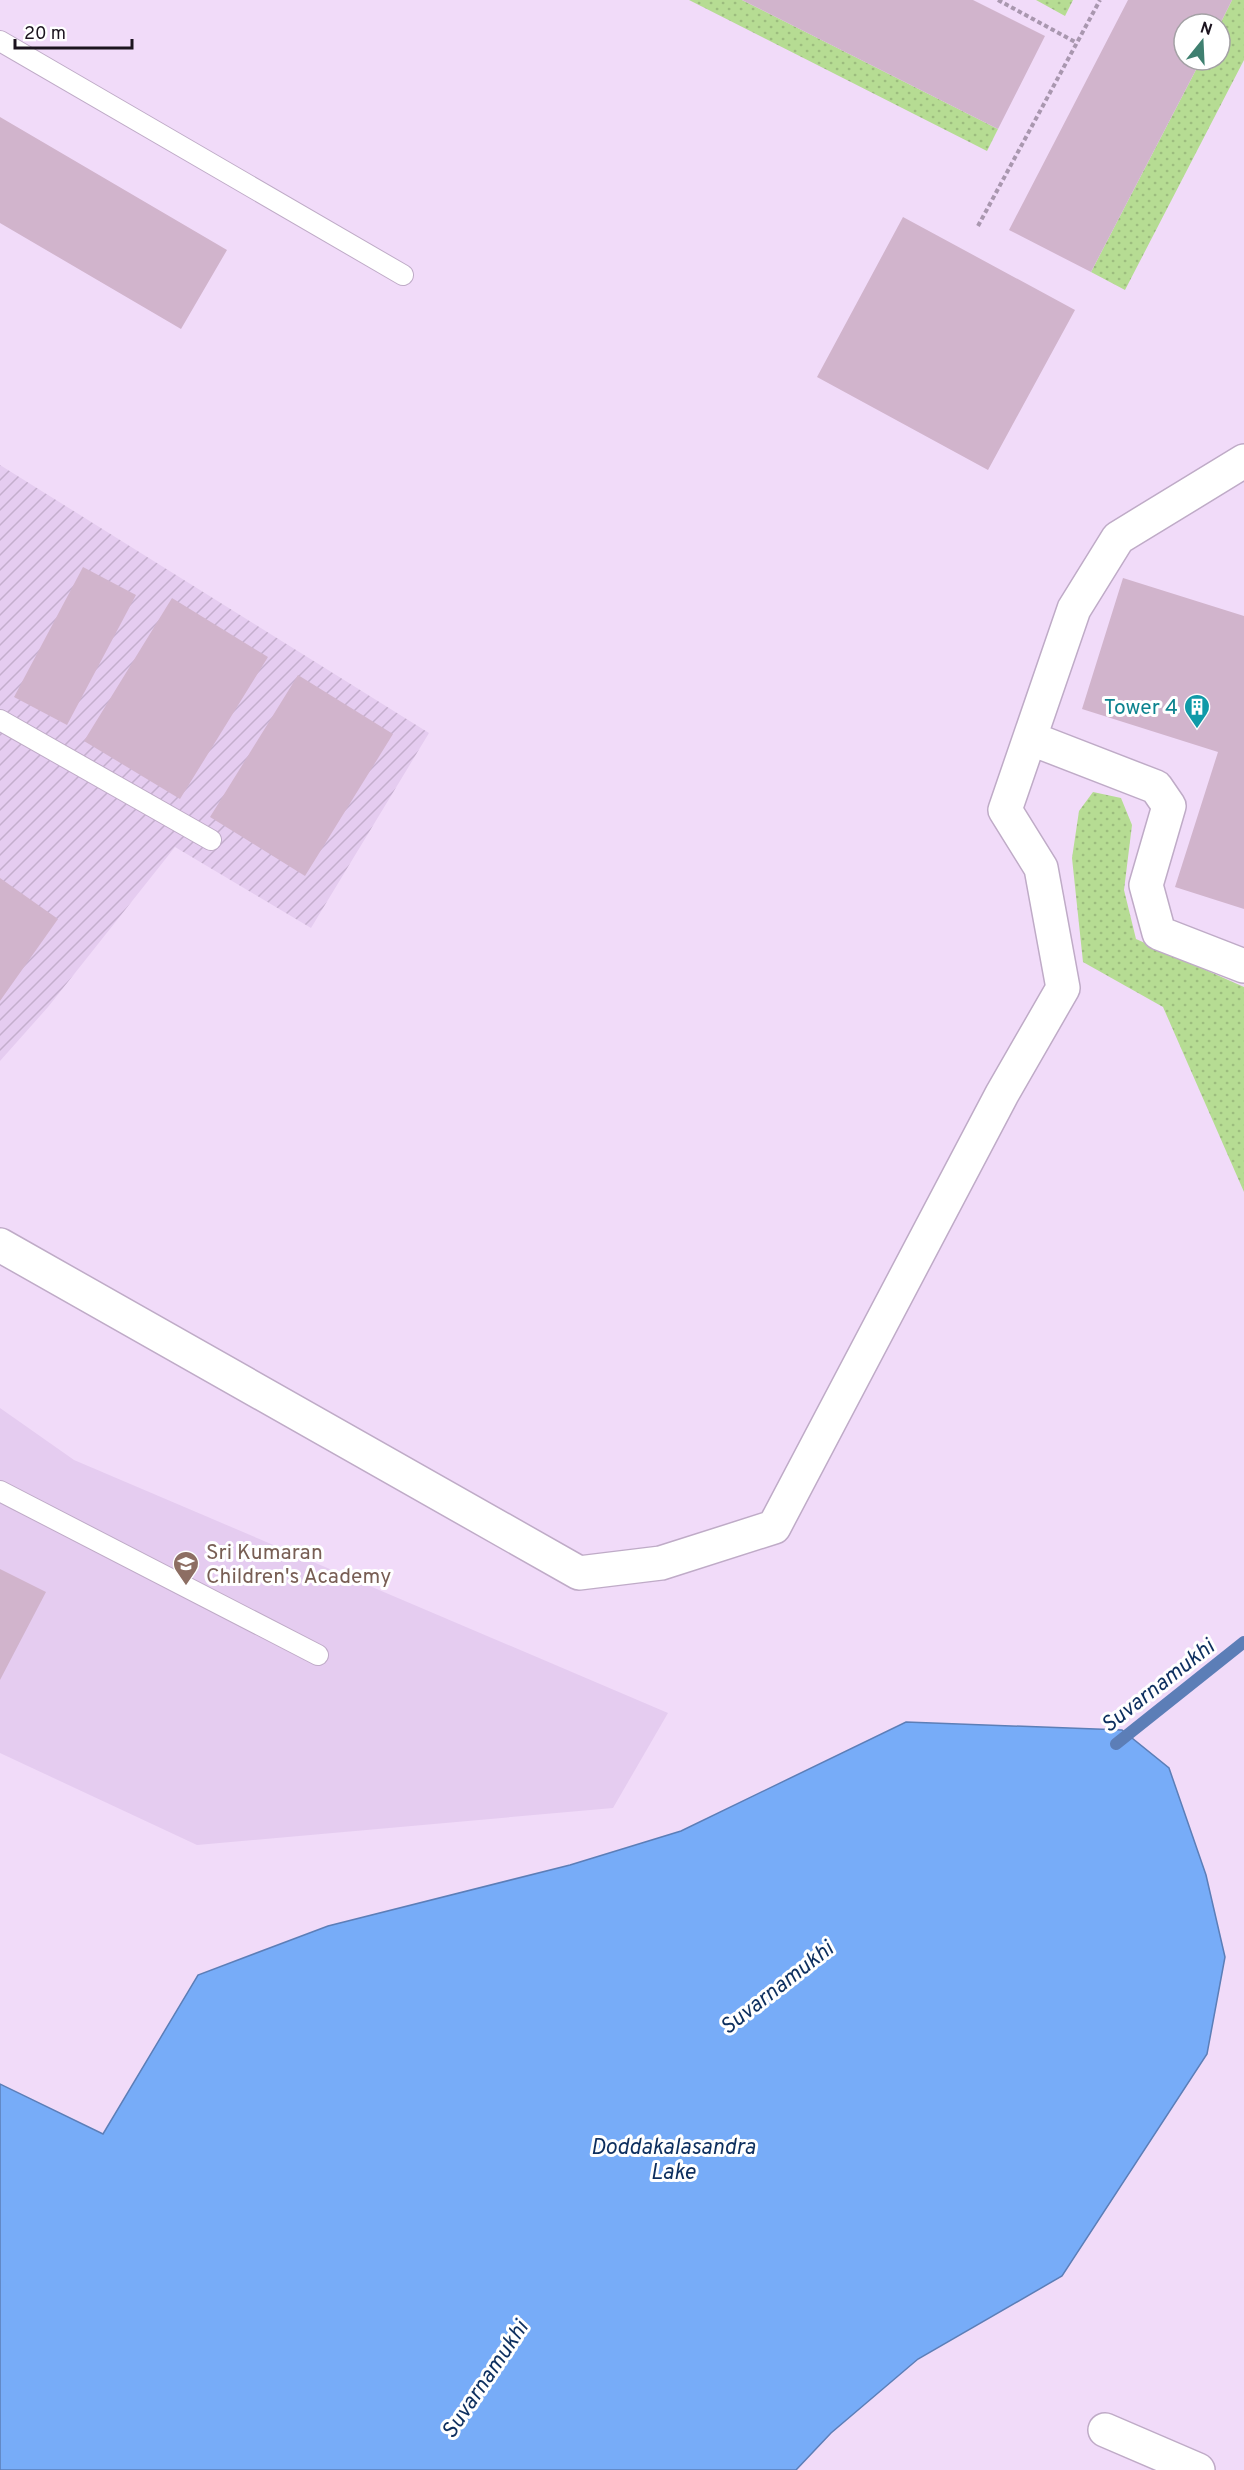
<svg xmlns="http://www.w3.org/2000/svg" width="1244" height="2470" viewBox="0 0 1244 2470" font-family="Overpass,sans-serif">
	<style>
		.built { fill: #e5ccf0 }
		.industrial { fill: url(#industrial-furrows) }
		.green { fill: url(#green-dots) }
		.water { fill: #77acf8; stroke: #5c7eb7; stroke-width: 1.5 }
		.lines { fill: none; stroke-linecap: round; stroke-linejoin: round }
		.stream { stroke: #5c7eb7; stroke-width: 12 }
		.building { fill: #d1b4cc }
		.service-casing { stroke: #bfabc7; stroke-width: 22 }
		.minor-casing { stroke: #bfabc7; stroke-width: 36 }
		.path { stroke: #a997af; stroke-width: 4; stroke-dasharray: 4.5 3; stroke-linecap: butt }
		.service { stroke: #fff; stroke-width: 20 }
		.minor { stroke: #fff; stroke-width: 33 }
		.labels { text-anchor: middle; stroke-width: 6; stroke-linejoin: round; paint-order: stroke }
		.culture-label { font-size: 21px; fill: #0d838f; stroke: #fff; text-anchor: end }
		.education-label { font-size: 21px; fill: #785e54; stroke: #fff; text-anchor: start }
		.water-label { font-size: 22px; font-style: italic; fill: #0d2f5f; stroke: #fff }
	</style>
	<defs>
		<pattern id="industrial-furrows" width="10" height="10" patternUnits="userSpaceOnUse" patternTransform="scale(1.5)"><rect width="10" height="10" fill="#e5ccf0"/><path d="M-1 1l2-2M0 10L10 0M9 11l2-2" fill="none" stroke="#c4aecd"/></pattern>
		<pattern id="green-dots" width="8" height="8" patternUnits="userSpaceOnUse" patternTransform="scale(1.5)"><rect width="8" height="8" fill="#b6dc93"/><path d="M2 2h.1M6 6h.1" fill="none" stroke="#9cbc7e" stroke-width="1.8" stroke-linecap="round"/></pattern>
	</defs>
	<rect width="100%" height="100%" fill="#f1dbf9"/>
	<!-- built -->
	<path class="built" d="M0 1408 74 1460 668 1713 613 1808 197 1845 0 1753Z"/>
	<!-- industrial -->
	<path class="industrial" d="M0 465 429 733 311 928 175 847 48 1007 0 1061Z"/>
	<!-- green -->
	<path class="green" d="M689 0H742L998 129 987 151Z
		M1036 0H1073L1065 16Z
		M1232 0H1244V60L1125 290 1091 272 1201 60H1220V24Z
		M1093 792 1121 798 1132 825 1124 890 1136 939 1244 987V1192L1163 1007 1083 962 1072 858 1079 811Z"/>
	<!-- water -->
	<path class="water" d="M906 1722 1122 1730 1169 1768 1206 1875 1225 1957 1207 2054 1062 2276 918 2359 831 2433 796 2470H0V2084L103 2134 198 1975 328 1926 570 1865 681 1831Z"/>
	<g class="lines">
		<!-- stream -->
		<path class="stream" d="M1116 1744 1244 1642"/>
	</g>
	<!-- building -->
	<path class="building" d="M742 0H973L1045 36 998 129Z
		M1128 0H1232L1220 24H1184V60H1201L1091 272 1009 230Z
		M0 117 227 250 181 329 0 223Z
		M903 217 1075 310 988 470 817 377Z
		M83 567 136 595 67 725 14 697Z
		M1123 578 1244 616V909L1175 887 1218 752 1082 709Z
		M172 598 268 657 180 799 84 741Z
		M298 675 393 734 305 876 210 817Z
		M0 878 58 919 0 1001Z
		M0 1569 46 1592 0 1680Z"/>
	<g class="lines">
		<defs>
			<path id="service" d="M0 41 403 275
				M0 720 211 840
				M0 1491 318 1655"/>
			<path id="minor" d="M1032 739 1156 787 1169 806 1146 885 1159 933 1244 966
				M0 1245 579 1573 661 1563 774 1527 1002 1094 1063 988 1041 868 1005 810 1074 609 1118 538 1244 461
				M1105 2430 1198 2470"/>
		</defs>
		<!-- service casing -->
		<use href="#service" class="service-casing"/>
		<!-- minor casing -->
		<use href="#minor" class="minor-casing"/>
		<!-- path -->
		<path class="path" d="M998 0 1077 43
			M978 226 1100 0"/>
		<!-- service -->
		<use href="#service" class="service"/>
		<!-- minor -->
		<use href="#minor" class="minor"/>
	</g>
	<!-- icons -->
	<defs>
		<symbol id="building-pin" viewBox="-11 -11 22 30"><path d="M0 17L-7.5 6A9.5 9.5 0 1 1 7.5 6Z" fill="#0f9aa8" stroke="#fff"/><path d="M-4-6H4V6H1V3H-1V6H-4ZM-2.5-4.3h1.7v1.8h-1.7ZM.8-4.3h1.7v1.8H.8ZM-2.5-1h1.7V.8h-1.7ZM.8-1h1.7V.8H.8Z" fill="#fff"/></symbol>
		<symbol id="school-pin" viewBox="-11 -11 22 30"><path d="M0 17L-7.5 6A9.5 9.5 0 1 1 7.5 6Z" fill="#8d6e63" stroke="#fff"/><path d="M0-5L7-2L0 1L-7-2ZM-4 1L0 2.5L4 1V4Q0 6-4 4Z" fill="#fff"/></symbol>
	</defs>
	<g fill-rule="evenodd">
		<use href="#building-pin" x="1182" y="692" width="30" height="40"/>
		<use href="#school-pin" x="171" y="1549" width="30" height="40"/>
	</g>
	<g class="labels">
		<!-- culture labels -->
		<g class="culture-label">
			<text x="1178" y="714">Tower 4</text>
		</g>
		<!-- education labels -->
		<g class="education-label">
			<text x="206" y="1559">Sri Kumaran<tspan x="206" dy="24">Children's Academy</tspan></text>
		</g>
		<!-- water labels -->
		<g class="water-label">
			<text transform="translate(1157 1685) rotate(-38)" y="8">Suvarnamukhi</text>
			<text transform="translate(776 1987) rotate(-38)" y="8">Suvarnamukhi</text>
			<text x="673" y="2154">Doddakalasandra<tspan x="673" dy="25">Lake</tspan></text>
			<text transform="translate(484 2379) rotate(-56)" y="8">Suvarnamukhi</text>
		</g>
	</g>
	<!-- north arrow -->
	<g transform="translate(1202 42) rotate(18)"><circle r="28" fill="#ffffff" stroke="#a4a1a5" stroke-width="1.5"/>
	<path d="M0-4.5L10 22L0 15L-10 22Z" fill="#3f8070"/>
	<text y="-9" font-size="16" font-weight="bold" text-anchor="middle" fill="#1c141f">N</text>
	</g>
	<!-- scale -->
	<path d="M15 39v9h117v-9" fill="none" stroke="#1c141f" stroke-width="3"/>
	<text x="24" y="39" font-size="18" fill="#1c141f" stroke="#ffffff" stroke-width="4.5" paint-order="stroke">20 m</text>
</svg>
